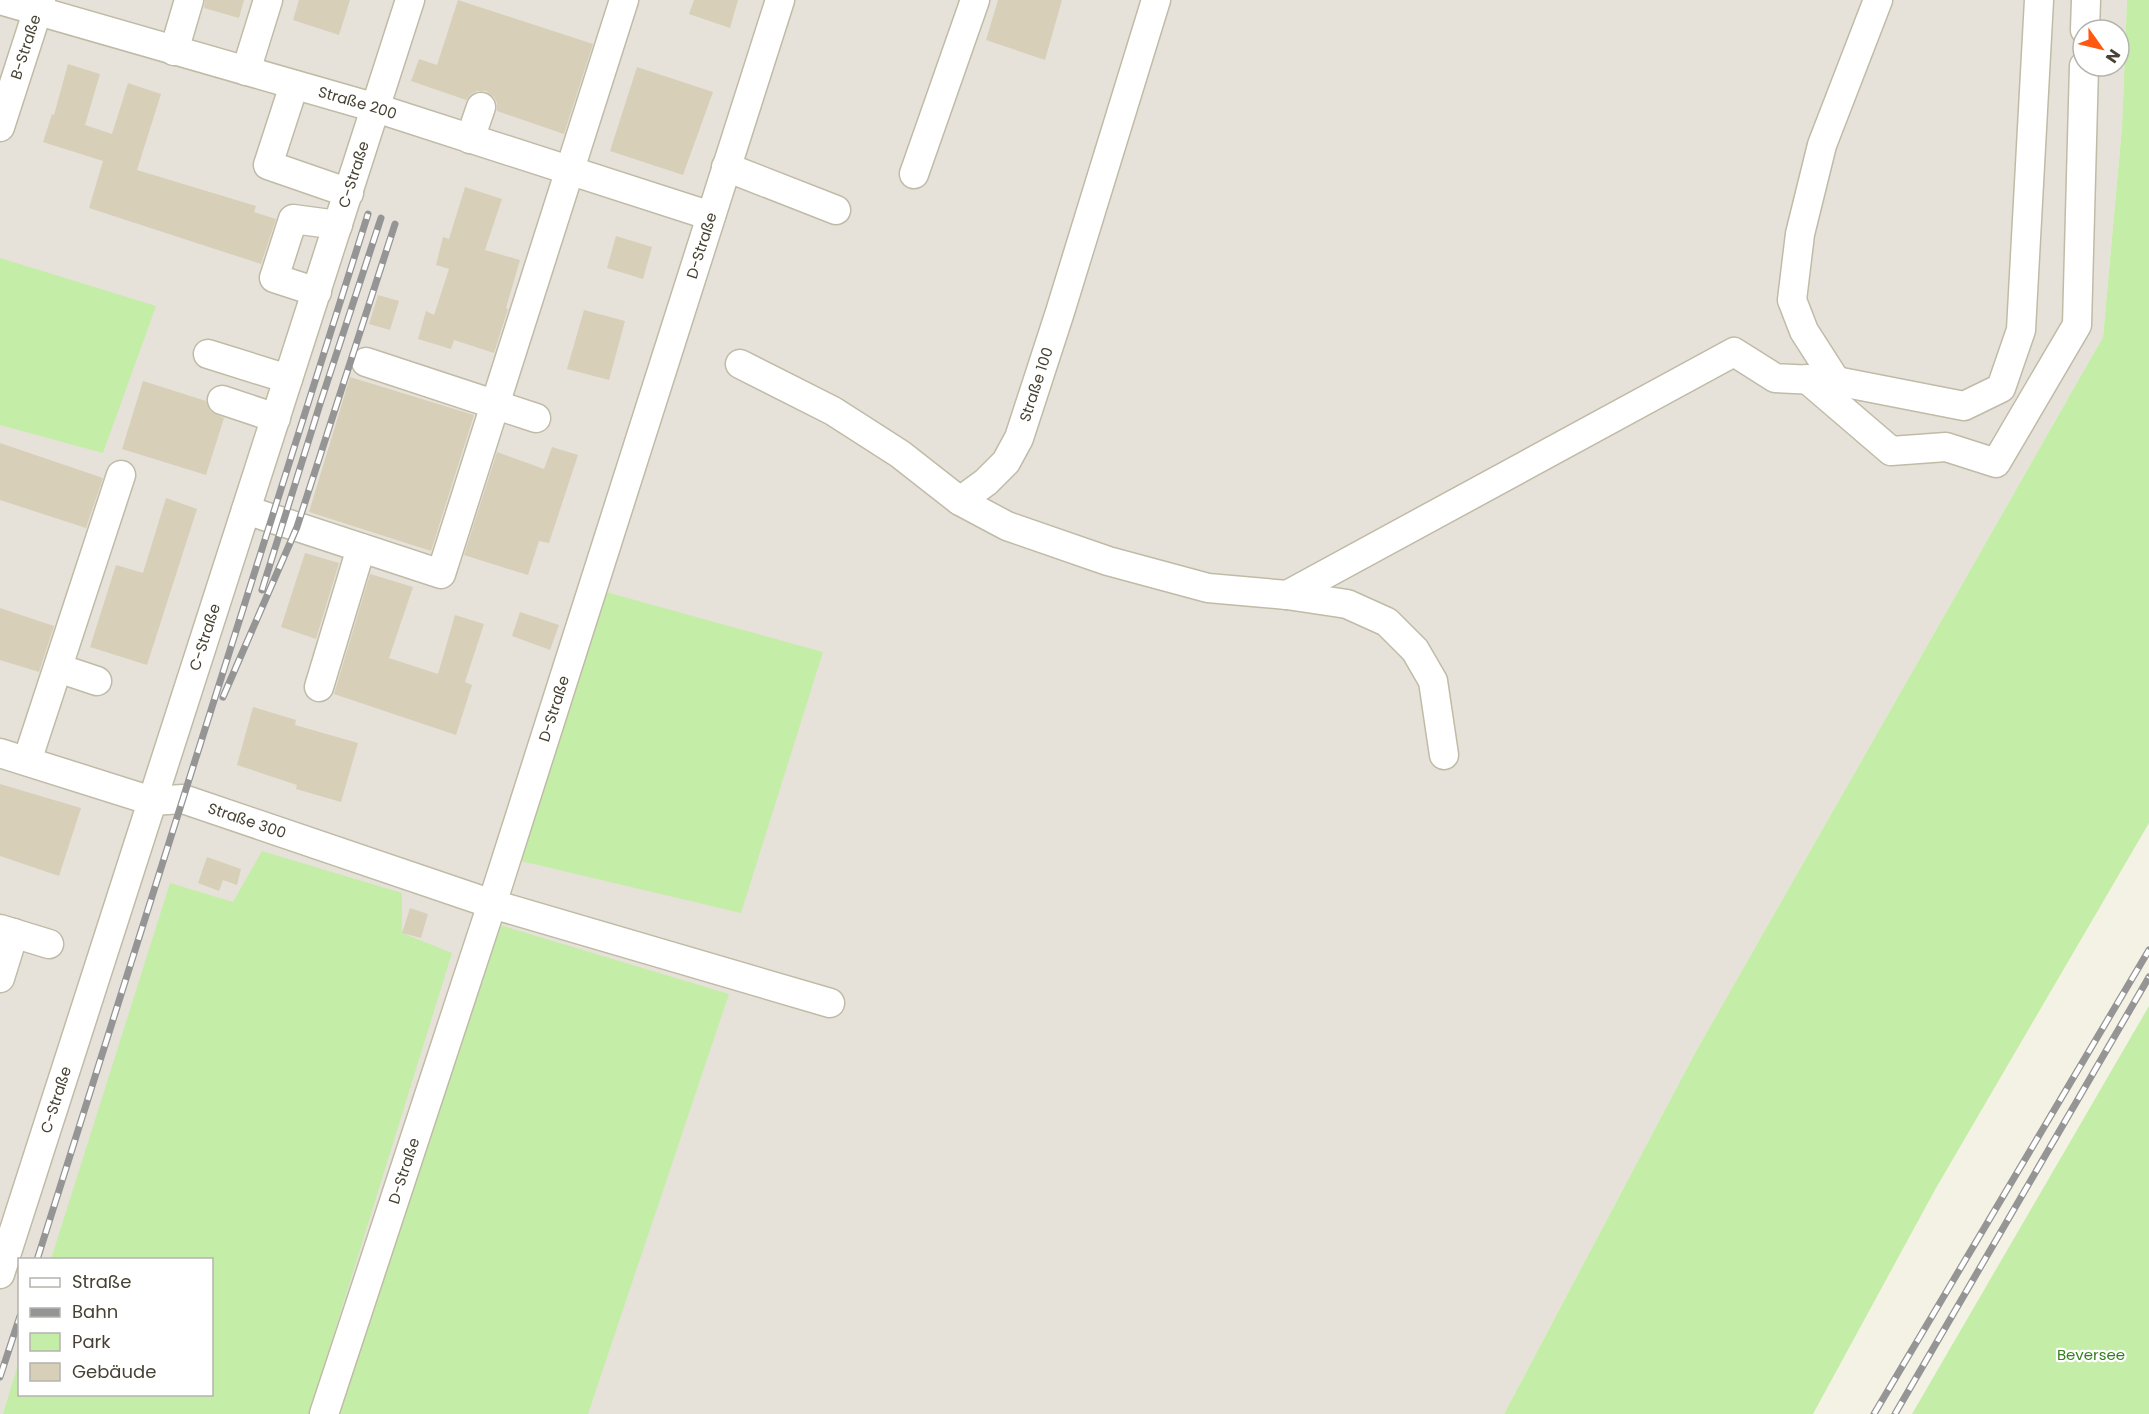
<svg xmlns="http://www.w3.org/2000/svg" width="2149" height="1414" viewBox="0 0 2149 1414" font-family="Poppins,sans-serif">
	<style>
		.industrial { fill: #e6e2d9; fill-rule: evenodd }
		.green { fill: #c4eda8 }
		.building { fill: #d7cfb8 }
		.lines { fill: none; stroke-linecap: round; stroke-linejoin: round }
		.minor-casing { stroke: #c0bba6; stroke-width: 31 }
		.minor { stroke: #fff; stroke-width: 28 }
		.rail-casing { stroke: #959595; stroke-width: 7 }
		.rail { stroke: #fff; stroke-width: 4.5; stroke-dasharray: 14; stroke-linecap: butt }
		.labels { text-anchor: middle; stroke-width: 4.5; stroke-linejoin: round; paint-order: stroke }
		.street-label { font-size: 15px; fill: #474233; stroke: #fff }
		.park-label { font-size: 15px; fill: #367f20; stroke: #fff }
	</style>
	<rect width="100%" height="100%" fill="#f4f2e4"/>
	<!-- industrial -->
	<path class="industrial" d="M0 0H2127L2122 127 2103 337 1695 1053 1504 1414H0ZM2083 30H2119V66H2083ZM20 1260H212V1394H20Z"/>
	<!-- green -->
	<path class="green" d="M2127 0H2149V823L1936 1188 1813 1414H1504L1695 1053 2103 337 2122 127Z
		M0 258 156 306 103 453 0 425Z
		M606 592 823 652 741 913 521 861Z
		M262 851 402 893V933L452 953 309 1414H3L19 1361 20 1394H212V1260L51 1259 170 883 233 902Z
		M500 925 729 994 588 1414H340Z
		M2149 1006V1414H1912Z"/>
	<!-- building -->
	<path class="building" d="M205 0H244L239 18 204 8Z
		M299 0H350L339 35 293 20Z
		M458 0 593 44 564 134 497 111V103L494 97 486 91H477L471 94 466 100 411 81 419 59 437 65Z
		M694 0H738L730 28 689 14Z
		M998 0H1062L1045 60 986 40Z
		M68 64 100 74 85 125 112 134 128 83 161 94 137 170 256 206 254 212 276 219 261 264 89 208 103 161 43 142 52 114 54 115Z
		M637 67 713 92 683 175 610 151Z
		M465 187 502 199 485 250 520 260 506 308 508 309 494 353 454 340 451 349 418 339 426 311 434 315 449 269 436 265 443 237 449 239Z
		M616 236 652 247 643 279 607 268Z
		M378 295 399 301 390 330 369 324Z
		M584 310 625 321 609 380 567 369Z
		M350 377 474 415 431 551 309 512Z
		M143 381 206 401 210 411 224 418 206 475 122 449Z
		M0 443 103 478 86 528 0 500Z
		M552 447 578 455 549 543 539 541 528 575 464 555 497 452 544 469Z
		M166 498 197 509 147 665 90 647 116 565 143 573Z
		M305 553 339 563 316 639 281 627Z
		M370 574 413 587 389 658 438 674 455 615 484 624 465 682 472 685 456 735 334 694Z
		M0 608 54 626 39 672 0 660Z
		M520 612 559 625 550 650 512 636Z
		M253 707 296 720 295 725 358 743 341 802 296 789 297 785 237 765Z
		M0 784 81 808 59 876 0 856Z
		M207 857 241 869 237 885 223 880 219 891 198 883Z
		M410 908 428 914 421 938 402 933Z"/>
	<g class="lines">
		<defs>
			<g id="minor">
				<path id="s1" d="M0 0 376 108 711 216"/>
				<path d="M2085 30 2086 0"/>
				<path d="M174 51 189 0"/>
				<path d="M246 71 268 0"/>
				<path d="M294 85 268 165 349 193"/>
				<path id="s2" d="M0 127 41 0"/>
				<path d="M470 139 481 107"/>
				<path d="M726 167 836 210"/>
				<path d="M914 174 975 0"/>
				<path d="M317 292 274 278 293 219 338 225"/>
				<path d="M208 354 288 379"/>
				<path d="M366 362 536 418"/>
				<path id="s3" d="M740 364 833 411 900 454 960 501 986 482 1006 462 1019 438 1060 312 1156 0"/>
				<path d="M1807 379 1891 451 1946 447 1996 463 2077 325 2084 66"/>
				<path d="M1836 381 1804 331 1792 300 1800 234 1822 145 1878 0"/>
				<path d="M222 400 276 418"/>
				<path d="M960 501 1007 526 1108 561 1208 588 1287 595 1347 604 1387 622 1415 650 1433 681 1444 755"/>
				<path d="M246 510 441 574 624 0"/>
				<path d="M1287 595 1734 352 1775 378 1836 381 1964 406 2001 388 2021 330 2039 0"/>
				<path d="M58 668 97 681"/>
				<path d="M319 687 361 548"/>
				<path id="s4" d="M0 753 152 801 183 799 492 904 830 1003"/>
				<path d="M27 761 121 475"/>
				<path d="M0 929 49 944"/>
				<path d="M0 978 14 933"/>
				<path id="s5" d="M0 1274 410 0"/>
				<path id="s6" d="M324 1414 492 904 780 0"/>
			</g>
		</defs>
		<!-- minor casing -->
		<use href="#minor" class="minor-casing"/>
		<!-- minor -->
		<use href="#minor" class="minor"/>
		<defs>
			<path id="rail" d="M262 590 320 404 381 218
				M223 697 297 527 395 224
				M37 1260 368 214
				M0 1377 20 1316
				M1874 1414 2149 950
				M1895 1414 2149 977"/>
		</defs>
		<!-- rail casing -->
		<use href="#rail" class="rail-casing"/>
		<!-- rail -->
		<use href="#rail" class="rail"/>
	</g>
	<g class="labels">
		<!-- street labels -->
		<g class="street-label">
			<text dy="5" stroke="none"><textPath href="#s2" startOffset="84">B-Straße</textPath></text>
			<text dy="5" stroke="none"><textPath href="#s1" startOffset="372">Straße 200</textPath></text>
			<text dy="5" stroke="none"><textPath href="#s5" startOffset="1155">C-Straße</textPath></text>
			<text dy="5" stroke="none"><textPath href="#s6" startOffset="1228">D-Straße</textPath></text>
			<text dy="5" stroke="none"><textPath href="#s3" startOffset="404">Straße 100</textPath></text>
			<text dy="5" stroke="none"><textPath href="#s5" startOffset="669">C-Straße</textPath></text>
			<text dy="5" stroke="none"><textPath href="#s6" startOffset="742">D-Straße</textPath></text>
			<text dy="5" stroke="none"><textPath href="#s4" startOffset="258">Straße 300</textPath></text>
			<text dy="5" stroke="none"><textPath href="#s5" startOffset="183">C-Straße</textPath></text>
			<text dy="5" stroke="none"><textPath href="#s6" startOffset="256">D-Straße</textPath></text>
		</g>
		<!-- park labels -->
		<g class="park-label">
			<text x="2091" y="1360">Beversee</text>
		</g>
	</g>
	<!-- legend -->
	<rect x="18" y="1258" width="195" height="138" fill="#ffffff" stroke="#b5b3ad" stroke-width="1.5"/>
	<rect x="30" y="1278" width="30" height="9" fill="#ffffff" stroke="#b5b3ad" stroke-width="1.5"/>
	<text x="72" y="1288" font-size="18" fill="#474233">Straße</text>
	<rect x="30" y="1308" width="30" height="9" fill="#959595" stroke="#b5b3ad" stroke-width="1.5"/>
	<text x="72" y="1318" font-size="18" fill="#474233">Bahn</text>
	<rect x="30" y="1333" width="30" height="18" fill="#c4eda8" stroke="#b5b3ad" stroke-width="1.5"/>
	<text x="72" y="1348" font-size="18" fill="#474233">Park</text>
	<rect x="30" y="1363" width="30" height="18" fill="#d7cfb8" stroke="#b5b3ad" stroke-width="1.5"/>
	<text x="72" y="1378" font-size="18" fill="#474233">Gebäude</text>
	<!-- north arrow -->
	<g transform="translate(2101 48) rotate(124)"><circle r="28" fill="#ffffff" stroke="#b5b3ad" stroke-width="1.5"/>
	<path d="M0-4.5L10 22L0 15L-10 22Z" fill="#ff5810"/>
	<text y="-9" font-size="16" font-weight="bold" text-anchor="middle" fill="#474233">N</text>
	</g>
</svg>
